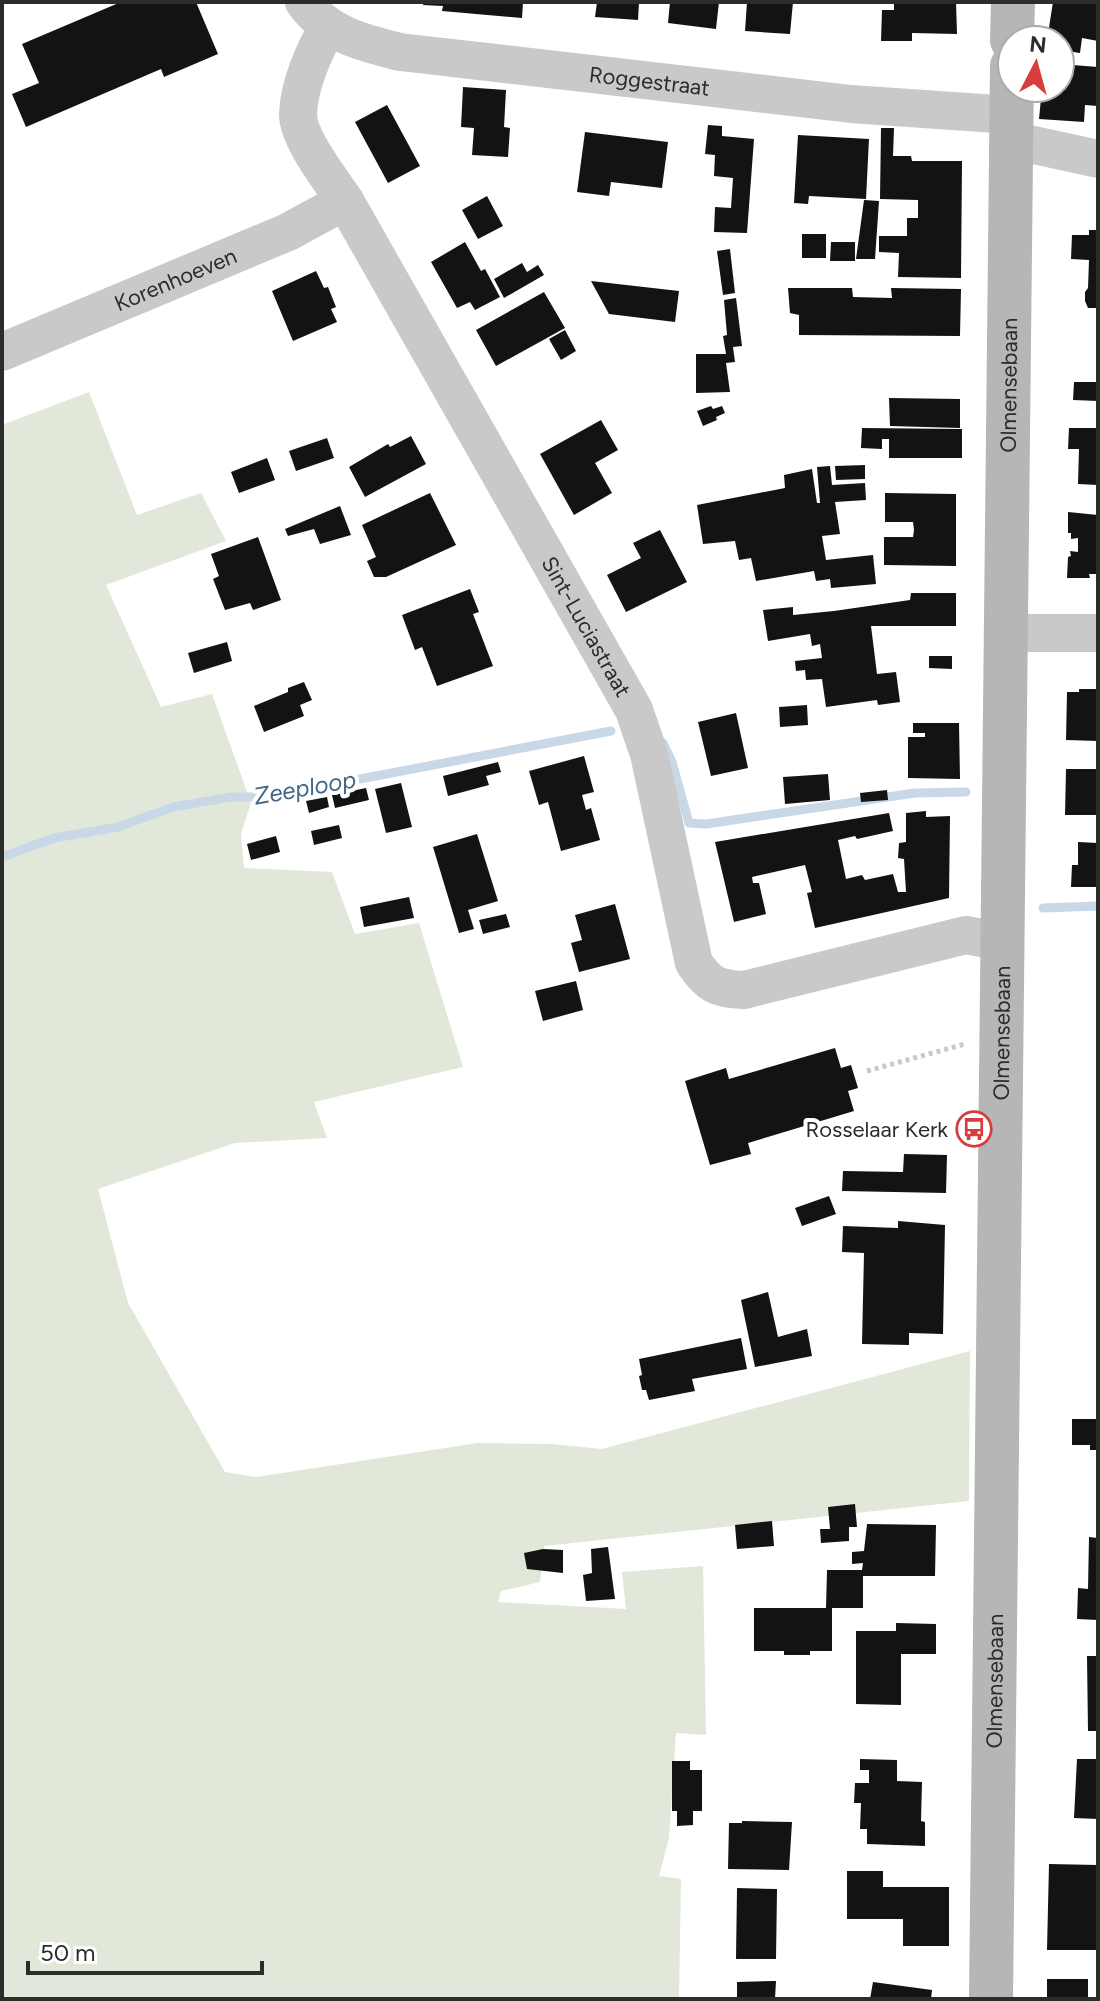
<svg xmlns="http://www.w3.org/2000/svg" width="1100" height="2001" viewBox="0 0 1100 2001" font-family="Figtree,sans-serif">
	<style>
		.green { fill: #e1e8da }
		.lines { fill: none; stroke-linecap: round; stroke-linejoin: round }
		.stream { stroke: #c8d8e7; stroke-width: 9 }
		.building { fill: #131313 }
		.path { stroke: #c9c9c9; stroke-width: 5; stroke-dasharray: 4 4; stroke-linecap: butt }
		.street { stroke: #c9c9c9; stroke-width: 38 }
		.secondary { stroke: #b6b6b6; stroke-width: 44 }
		.labels { text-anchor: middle; stroke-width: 8; stroke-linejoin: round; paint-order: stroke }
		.street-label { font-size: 22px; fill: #2c2c2c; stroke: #fff }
		.poi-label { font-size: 22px; fill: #2c2c2c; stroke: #fff; text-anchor: end }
		.water-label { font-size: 24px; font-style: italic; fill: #426686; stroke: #fff }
	</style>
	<rect width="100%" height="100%" fill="#fff"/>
	<!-- green -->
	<path class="green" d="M89 392 137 515 201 493 226 541 106 585 161 707 212 694 251 803 241 834 244 868 332 872 355 934 419 923 463 1067 314 1102 327 1138 235 1143 98 1189 128 1303 225 1472 256 1477 478 1443 552 1444 602 1449 970 1351 969 1501 544 1546 540 1582 501 1591 498 1602 626 1609 622 1572 703 1566 706 1735 676 1733 669 1838 659 1876 681 1879 679 1999H2V425Z"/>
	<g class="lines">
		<!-- stream -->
		<path class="stream" d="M663 743 672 762 689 823 706 824 915 793 966 792
			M2 857 54 838 118 827 173 807 231 797H266L611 731
			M1043 908 1098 906"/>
	</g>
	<!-- building -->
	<path class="building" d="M121 2H196L218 54 164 77 161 69 26 127 12 94 39 83 22 44Z
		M424 2H523L522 18 442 11 443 6 423 5Z
		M597 2H639L638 20 595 17Z
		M670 2H719L716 29 668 23Z
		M747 2H793L790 34 745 31Z
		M894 2H956L957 34 912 33V41H881L882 10H894Z
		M1053 2H1098V41L1082 38 1080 53 1060 50V40H1047Z
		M1060 64 1098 67V106L1085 105 1084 122 1039 119 1042 88H1060Z
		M463 87 506 90 504 127 510 128 508 157 472 155 474 128 461 127Z
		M387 105 420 166 388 183 355 122Z
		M708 125 722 126V136L754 139 747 233 714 232 715 207 731 208 733 178 714 176 715 155 705 154Z
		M881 128H894L893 156H911L912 161H962L961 278 898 277 899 253 879 252V236H907V218H918V200L880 199Z
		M585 132 668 142 662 188 611 182 609 196 577 192Z
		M798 135 869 139 866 199 809 196 808 204 794 203Z
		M487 196 503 226 478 239 462 210Z
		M864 200 879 201 875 259H856Z
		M1089 230H1098V308H1088L1085 301V292L1088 288 1089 260 1071 259 1072 235H1089Z
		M802 234H826V258H802Z
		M465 242 481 271 485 269 500 297 475 310 470 302 457 308 431 262Z
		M831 242H855V261H830Z
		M730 249 735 293 723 295 717 251Z
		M522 263 527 272 538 265 544 275 504 298 494 279Z
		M316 271 324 288 328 287 336 307 331 309 337 322 293 341 272 291Z
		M591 281 679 291 675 322 609 314Z
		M788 288H852L853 297 892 298 891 288 961 289 960 336 799 335V315L790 313Z
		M544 292 565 328 496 366 476 330Z
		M736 298 742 346 733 347 735 362 726 363 730 392 696 393V354H726L723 336 727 335 724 300Z
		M565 330 576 351 561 360 549 339Z
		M1074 382H1098V401L1073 400Z
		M889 398 960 399V428L890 426Z
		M711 406 713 409 722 406 725 413 716 417 717 420 703 426 697 411Z
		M601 420 618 450 595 463 612 493 574 515 540 454Z
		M862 428 962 429V458H889V439H882V449L861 448Z
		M1069 428H1098V485L1078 484 1079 449H1068Z
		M411 436 426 464 365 497 349 467 388 444 390 447Z
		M327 438 334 458 296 471 289 451Z
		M267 458 275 480 239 493 231 472Z
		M865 465V479L836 480 835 466Z
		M830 466 832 485 865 483 866 500 835 502 840 534 822 536 826 560 873 555 876 584 831 588 830 579 816 581 814 571 756 581 751 558 739 560 735 541 703 544 697 505 785 488 784 475 812 469 817 503H820L817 467Z
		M430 493 456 545 386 577H374L367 561 376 557 362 525Z
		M885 493 956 494V566L884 565V537H913L914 530 913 522H885Z
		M340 506 351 535 320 544 314 529 288 536 285 529Z
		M1068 512 1098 515V574H1089L1090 578H1067L1068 557 1071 556 1070 551 1078 552V538L1071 539V533H1068Z
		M660 530 687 582 626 612 607 575 641 558 633 543Z
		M258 537 281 600 253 610 250 603 225 610 213 579 219 576 211 554Z
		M470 589 479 612 473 614 493 666 437 686 422 647 415 650 402 615Z
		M911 593H956V626H871L877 674 896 672 900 702 878 705 877 700 826 707 822 679 806 680 805 670 796 671 795 661 822 658 820 644 812 646 810 634 768 641 763 610 793 607V615L834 611 910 600Z
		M227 642 232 661 194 673 188 653Z
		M929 656H952V669L929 668Z
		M304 682 312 700 300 705 304 716 264 732 254 706 288 692V688Z
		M1079 689H1098V741L1066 740 1067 692H1079Z
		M807 705 808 725 780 727 779 707Z
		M736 713 748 768 711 776 698 722Z
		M913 723H959L960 779 908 778V737H925V733H913Z
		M584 756 594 792 582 795 586 810 591 808 600 840 561 851 548 802 539 805 529 771Z
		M498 762 501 772 486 776 489 785 448 796 443 776Z
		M1066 769H1098V815H1065Z
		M828 774 830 800 785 804 783 777Z
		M401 783 412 827 386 833 375 789Z
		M366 788 369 800 335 808 332 795Z
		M887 790 888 800 861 802 860 793Z
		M327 797 329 807 309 813 306 801Z
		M926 811V817L950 816 949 898 815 928 807 893 812 892 805 865 752 877 753 883H759L766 914 734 922 715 842 889 813 893 831 857 839 855 836 838 840 846 879 862 875 865 880 893 874 898 892H906L904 859 898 858 899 843 906 842V813Z
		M339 825 342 838 314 845 311 831Z
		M477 834 498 901 468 910 474 929 459 933 433 847Z
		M276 836 280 852 251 860 247 844Z
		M1078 842 1098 843V887H1071L1072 865H1078Z
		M409 897 414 918 364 927 360 907Z
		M615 904 630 959 579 972 571 943 582 940 575 915Z
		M506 914 510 927 483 934 479 920Z
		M576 981 583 1010 543 1021 535 991Z
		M835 1048 841 1068 851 1065 858 1088 848 1091 854 1111 748 1143 751 1154 710 1165 685 1081 726 1068 729 1079Z
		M904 1154 947 1155 946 1193 842 1191 843 1171 903 1172Z
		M829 1196 836 1214 802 1226 795 1208Z
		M898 1221 945 1225 943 1334 909 1333V1345L862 1344 864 1253 842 1252 843 1226 898 1228Z
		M768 1292 778 1337 807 1329 812 1356 755 1367 741 1300Z
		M741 1338 747 1369 692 1379 695 1391 649 1400 646 1390H642L639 1376 642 1375 639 1359Z
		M1072 1419H1098V1450H1090V1445H1072Z
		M855 1504 857 1527H849V1541L821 1543 820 1529H830L828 1507Z
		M772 1521 774 1546 737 1549 735 1525Z
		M867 1524 936 1525 935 1576H863V1608H832V1651H810V1655H784V1651H754V1608H826L827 1570H862L863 1563 852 1564V1552L864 1551Z
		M1089 1537 1098 1538V1620L1077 1619 1078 1588 1088 1589Z
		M608 1547 615 1599 586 1601 583 1575 592 1573 591 1549Z
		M543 1549 563 1550V1573L527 1569 524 1553Z
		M896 1623 936 1624V1654H901V1705L856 1704V1631H896Z
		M1087 1656H1098V1731H1088Z
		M860 1759 897 1760V1781L922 1782 921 1821 925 1822V1846L867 1844V1829H860L861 1803H854L855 1783H869V1770H860Z
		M1077 1759H1098V1819L1074 1818Z
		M672 1761H690V1770H702V1811H693V1825L677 1826V1811H672Z
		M742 1821 792 1822 789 1870 728 1869 729 1823H742Z
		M1049 1864 1098 1865V1950H1047Z
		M847 1871H883V1887H949V1946H903V1919H847Z
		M737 1888 777 1889 776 1959H736Z
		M1047 1979H1088V1999H1047Z
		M776 1981 775 1999H737V1982Z
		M873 1982 932 1990 931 1999H870Z"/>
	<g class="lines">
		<!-- path -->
		<path class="path" d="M867 1071 965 1044"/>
		<!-- street -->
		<g class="street">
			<path id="s1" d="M304 2C326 34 364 43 400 52L851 104 1011 115"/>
			<path id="s2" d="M328 27C314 51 299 85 298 114 298 139 331 180 345 201L634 710 649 754 694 963C709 985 717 989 744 990L966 935 1003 942"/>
			<path d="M1011 140 1098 159"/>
			<path id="s3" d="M2 352 288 232 345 201"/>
			<path d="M1007 633H1098"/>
		</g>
		<!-- secondary -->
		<g class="secondary">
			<path d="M1012 40 1013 2"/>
			<path id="s4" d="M991 1999 1012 66"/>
		</g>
	</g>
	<!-- icons -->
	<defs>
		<symbol id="bus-ring" viewBox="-11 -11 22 22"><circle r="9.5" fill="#fff" stroke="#d53e3c" stroke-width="1.5"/><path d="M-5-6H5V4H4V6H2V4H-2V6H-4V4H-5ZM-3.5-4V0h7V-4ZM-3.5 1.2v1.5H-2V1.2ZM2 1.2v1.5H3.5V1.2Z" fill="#d53e3c"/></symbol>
	</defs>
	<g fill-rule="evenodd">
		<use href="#bus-ring" x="954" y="1109" width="40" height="40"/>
	</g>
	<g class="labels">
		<!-- street labels -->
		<g class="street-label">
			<text dy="8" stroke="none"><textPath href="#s1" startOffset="362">Roggestraat</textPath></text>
			<text dy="8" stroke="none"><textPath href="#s3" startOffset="188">Korenhoeven</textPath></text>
			<text dy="8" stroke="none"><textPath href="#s4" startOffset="1614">Olmensebaan</textPath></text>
			<text dy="8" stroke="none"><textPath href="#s2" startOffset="682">Sint-Luciastraat</textPath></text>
			<text dy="8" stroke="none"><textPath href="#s4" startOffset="966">Olmensebaan</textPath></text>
			<text dy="8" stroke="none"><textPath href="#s4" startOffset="318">Olmensebaan</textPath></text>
		</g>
		<!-- poi labels -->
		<g class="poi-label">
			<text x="948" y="1137">Rosselaar Kerk</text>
		</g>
		<!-- water labels -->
		<g class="water-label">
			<text transform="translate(305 788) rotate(-10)" y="8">Zeeploop</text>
		</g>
	</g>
	<!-- border -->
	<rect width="1100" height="2001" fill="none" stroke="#2c2c2c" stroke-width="8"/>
	<!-- north arrow -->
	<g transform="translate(1036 64) rotate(6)"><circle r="38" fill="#ffffff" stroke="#ababab" stroke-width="2"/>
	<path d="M0-6L14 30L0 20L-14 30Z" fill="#d53e3c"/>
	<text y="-12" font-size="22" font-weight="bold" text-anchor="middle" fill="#2c2c2c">N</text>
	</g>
	<!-- scale -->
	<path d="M28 1961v12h234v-12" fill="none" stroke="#2c2c2c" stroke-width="4"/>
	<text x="40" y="1961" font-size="24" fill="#2c2c2c" stroke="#ffffff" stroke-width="6" paint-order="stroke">50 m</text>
</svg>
